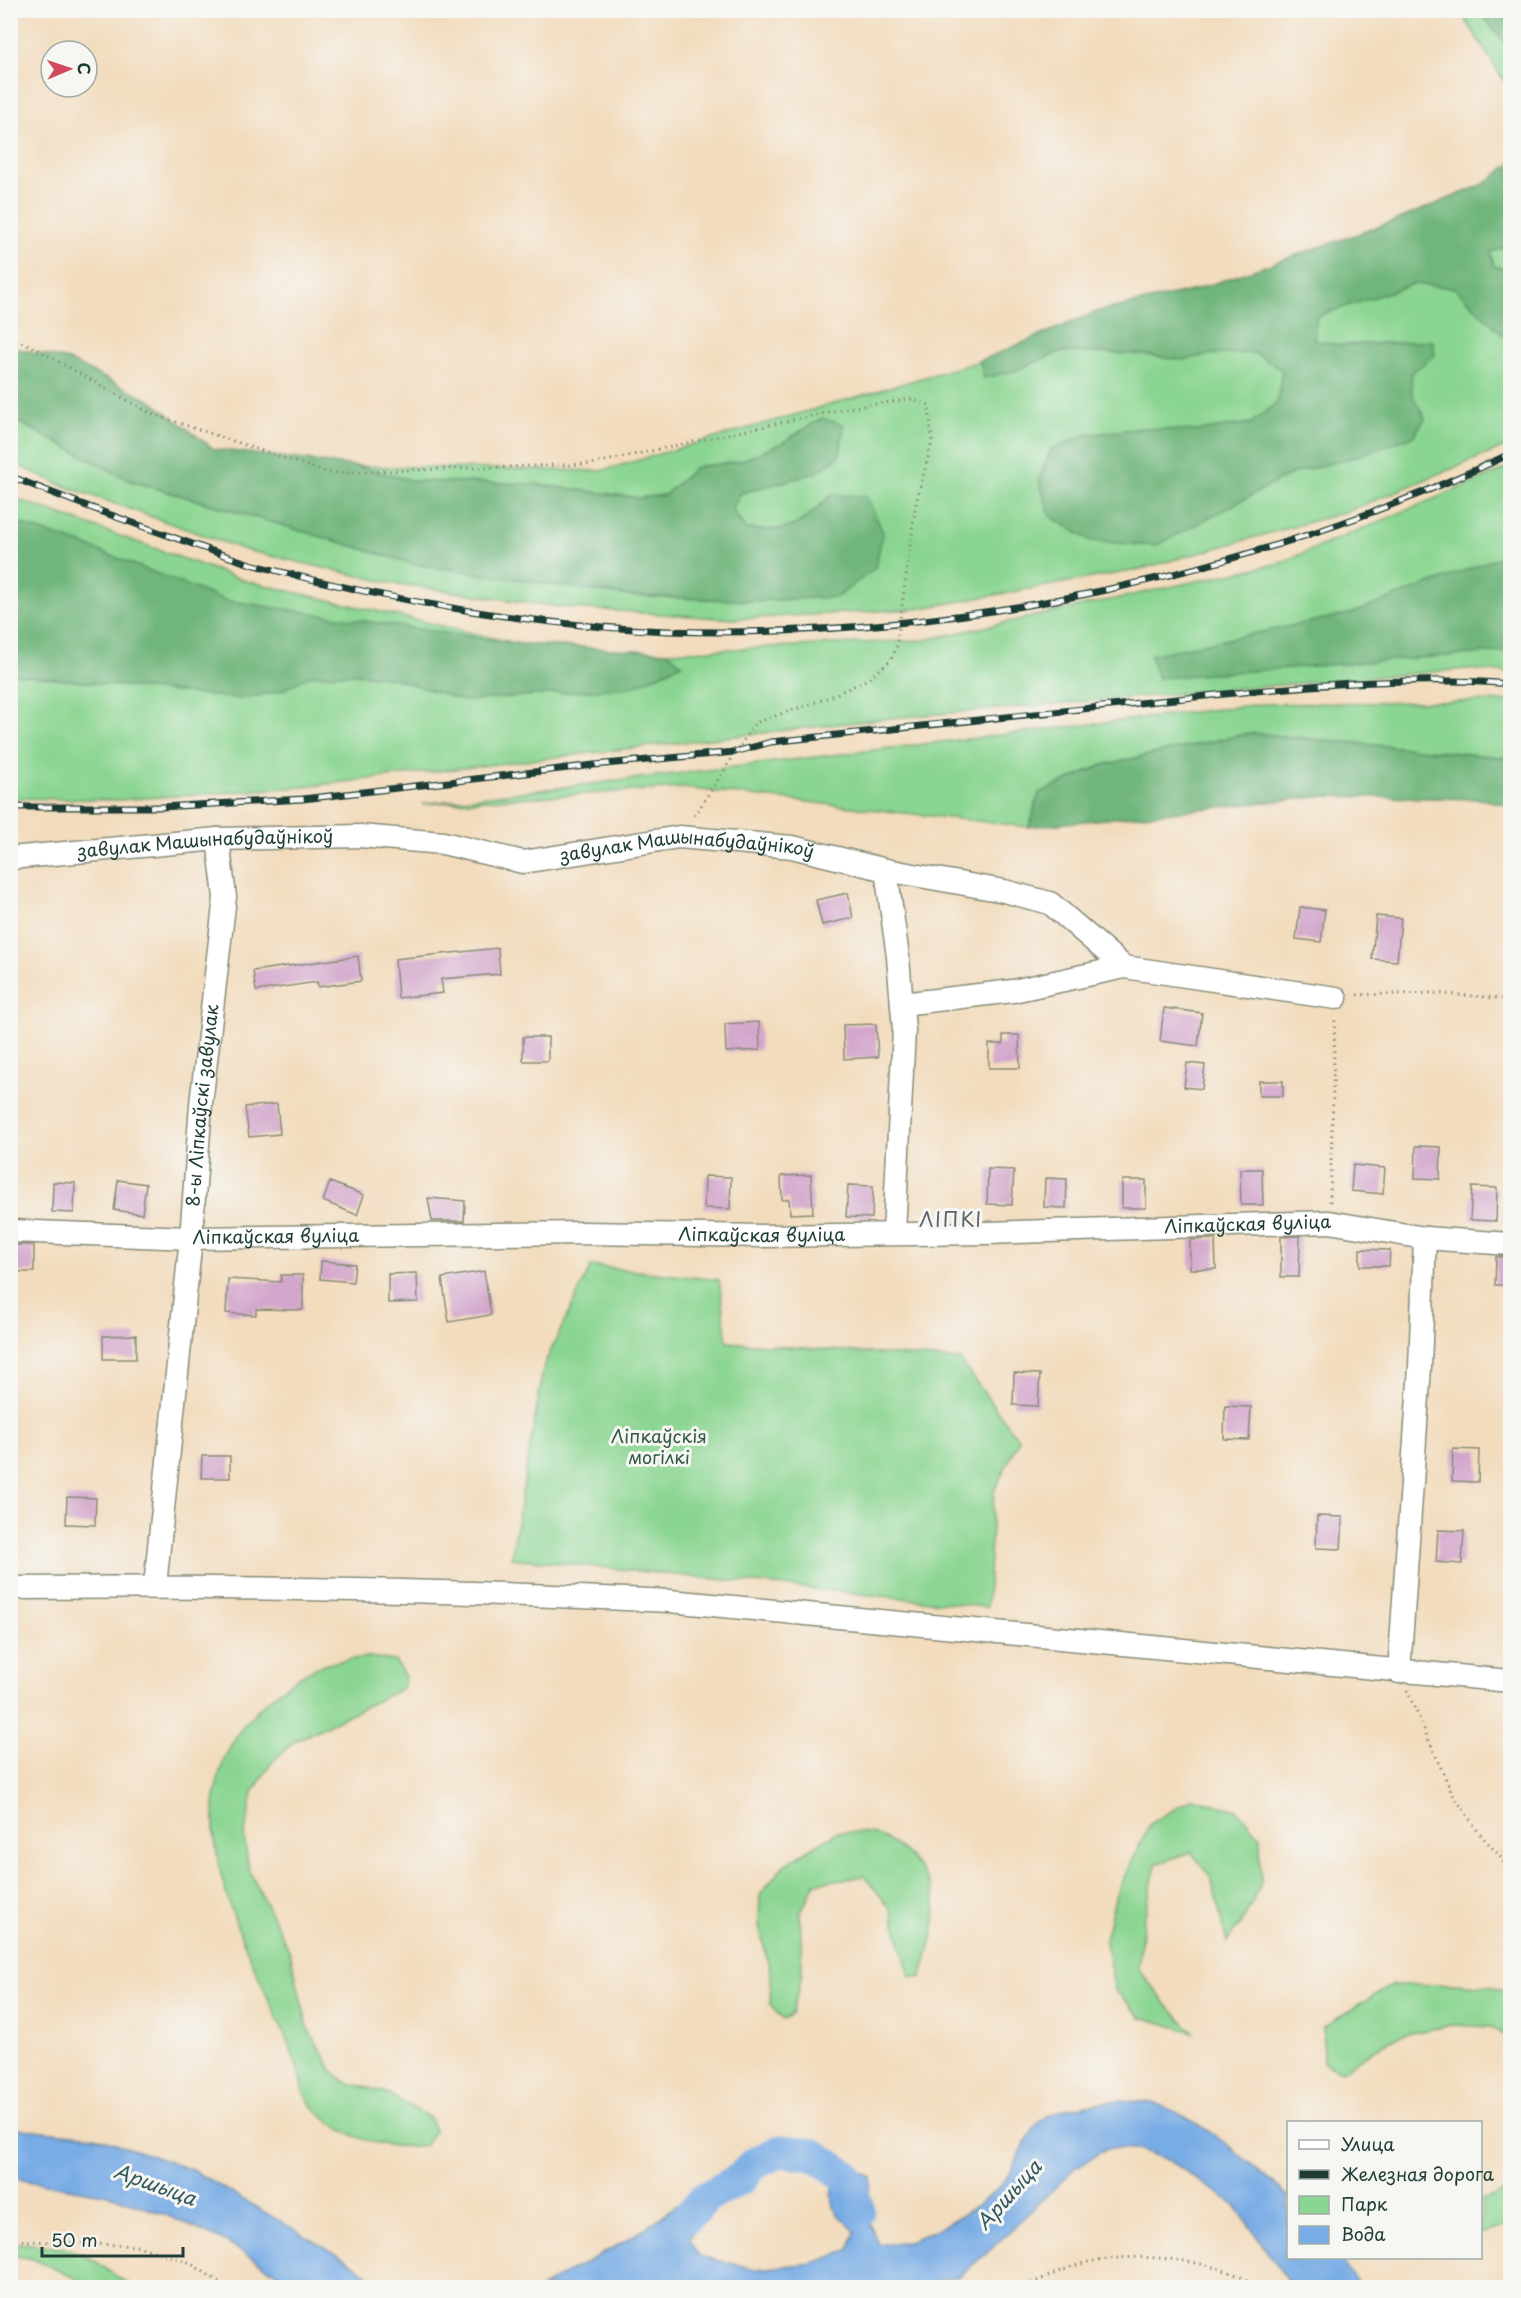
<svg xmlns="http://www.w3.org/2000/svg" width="1521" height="2298" viewBox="0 0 1521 2298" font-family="'Playpen Sans',sans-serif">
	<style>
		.green { fill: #8ad591; stroke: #548962; stroke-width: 1.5 }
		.forest { fill: #6fb67b; stroke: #477a58; stroke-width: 1.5 }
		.water { fill: #78ace5; stroke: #4c748c; stroke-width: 1.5 }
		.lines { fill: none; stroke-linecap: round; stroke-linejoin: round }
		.river { stroke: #78ace5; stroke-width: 33 }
		.building { fill: #d3a7cc }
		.minor-casing { stroke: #888c78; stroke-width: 25 }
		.path { stroke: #888c78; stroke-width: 3; stroke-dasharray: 1.5 4.5; stroke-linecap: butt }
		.minor { stroke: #fff; stroke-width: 22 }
		.rail-casing { stroke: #1f3d34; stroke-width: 7 }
		.rail { stroke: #f6f6f2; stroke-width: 4.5; stroke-dasharray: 14; stroke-linecap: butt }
		.labels { text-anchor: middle; stroke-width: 6; stroke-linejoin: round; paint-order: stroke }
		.street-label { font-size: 18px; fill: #1f3d34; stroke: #f6f6f2 }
		.park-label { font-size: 18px; fill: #345b47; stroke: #f6f6f2 }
		.neighbourhood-label { font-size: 20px; letter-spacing: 1.5px; fill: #5e6269; stroke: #f6f6f2 }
		.water-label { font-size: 20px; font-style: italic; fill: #355960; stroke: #f6f6f2 }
	</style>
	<rect width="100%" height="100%" fill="#f6f6f2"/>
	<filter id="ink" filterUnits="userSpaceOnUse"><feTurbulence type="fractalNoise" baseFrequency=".0167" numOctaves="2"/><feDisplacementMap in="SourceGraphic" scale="12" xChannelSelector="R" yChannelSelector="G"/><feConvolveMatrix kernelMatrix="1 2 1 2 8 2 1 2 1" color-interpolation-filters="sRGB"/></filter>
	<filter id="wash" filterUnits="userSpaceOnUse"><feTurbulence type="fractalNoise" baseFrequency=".008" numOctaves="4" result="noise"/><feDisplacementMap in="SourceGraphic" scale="24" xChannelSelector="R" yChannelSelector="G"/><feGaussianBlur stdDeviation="1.35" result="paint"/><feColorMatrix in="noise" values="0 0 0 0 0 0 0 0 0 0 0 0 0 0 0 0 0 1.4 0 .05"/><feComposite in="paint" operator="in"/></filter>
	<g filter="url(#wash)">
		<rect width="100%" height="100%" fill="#f2dcbd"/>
		<!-- green -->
		<path class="green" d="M1460 11H1479L1510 50V90Z
			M1510 164V445L1346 512 1137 570 916 609 734 619 559 607 386 582 245 550 59 484 11 462 10 418 131 481 414 564 630 596 754 601 831 495C797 528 793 532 745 529L732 509 741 493 775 482 822 418 782 443 741 461 696 467 665 495 639 498 533 484 414 481 355 466 601 471 980 361 1096 312 1192 291 1245 275 1446 202 1485 184Z
			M1510 467V673L1467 669 890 718 302 787 118 800 11 798V497L246 581 520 644 667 652 925 640 1280 563Z
			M1510 701V758L1250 733 1103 765 1039 793 1029 827 683 788 422 804 1260 704Z
			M591 1266 719 1280 727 1342 960 1360 1019 1440 994 1491 987 1607 511 1558 544 1365Z
			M370 1657 395 1661 405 1677 403 1688 295 1741 272 1762 253 1792 244 1838 249 1870 290 1952 308 2029 332 2070 345 2082 387 2093 430 2118 434 2131 426 2145C396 2150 357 2142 331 2123 323 2118 311 2105 306 2097 301 2088 300 2076 297 2067 291 2051 286 2036 278 2020 234 1923 165 1790 265 1703 303 1670 320 1661 370 1657Z
			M1192 1798 1237 1810 1260 1837 1261 1884 1244 1918 1227 1942 1211 1877 1191 1852 1156 1864 1143 1924 1138 1968 1166 2004 1193 2032 1141 2017 1115 1990 1105 1940 1116 1894 1150 1824Z
			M837 1832C848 1832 863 1831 874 1834 900 1842 927 1870 934 1896 940 1920 928 1954 921 1978L910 1976 891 1910 865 1876 815 1883 800 1914 802 1974 792 2014 783 2020 770 2004 771 1975 759 1926 760 1895 784 1865Z
			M1454 1984 1495 1987 1510 1993V2039L1492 2027 1452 2025 1397 2036 1341 2071 1323 2062V2027L1392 1985Z
			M1510 2189V2225L1481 2234V2201Z
			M11 2243C30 2243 67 2246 85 2255 103 2264 117 2280 136 2287H95L33 2259 11 2255Z"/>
		<!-- forest -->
		<path class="forest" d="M1479 11H1510V50Z
			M1506 168 1510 169V245L1491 252 1494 266 1510 271V342L1455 288 1413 284 1317 316 1314 340 1339 345 1433 341 1435 355 1411 373 1412 394 1425 418 1414 436 1354 457 1291 474 1156 546 1091 541 1050 516 1039 479 1051 449 1084 435 1143 428 1198 431 1251 423 1277 403 1282 370 1255 353 1214 354 1183 360 1135 354 1060 352 1014 371 984 378 980 361 1096 312 1192 291 1390 223 1484 184Z
			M10 347 68 360 151 401 214 449 355 466 414 481 533 484 639 498 665 495 696 467 741 461 782 443 822 418 844 425 840 455 816 473 741 493 732 509 745 529C793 532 797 528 831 495L866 496 883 532 875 568 837 597 754 601 630 596 414 564 131 481 11 418Z
			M11 521 79 543 224 600 520 644 667 652 682 664 632 687 464 701 396 679 360 674 311 675 281 691 242 699 11 674Z
			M1510 553V651L1158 678 1150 655 1353 613Z
			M1250 733 1510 758V805L1480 799 1326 796 1029 827 1039 793 1103 765Z"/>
		<!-- water -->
		<path class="water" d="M1110 2101C1123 2102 1139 2100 1152 2103 1198 2115 1253 2165 1288 2196V2258H1340L1361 2287H1292L1235 2205 1170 2161 1138 2149 1107 2148 1075 2168 986 2254 959 2276 914 2287H541C572 2269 605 2254 635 2235 663 2218 685 2193 718 2184L723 2192 696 2224 690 2238 699 2256 756 2269 814 2263 849 2250 855 2232C851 2226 847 2223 841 2218 828 2205 831 2181 841 2168L857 2170 871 2177C872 2187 868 2191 866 2200 864 2214 872 2231 878 2243 909 2252 981 2207 1002 2184 1015 2169 1029 2128 1044 2118 1062 2107 1090 2105 1110 2101Z
			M11 2128 95 2136 192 2170 354 2264 384 2287H300L224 2241 166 2215 109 2195 11 2178Z"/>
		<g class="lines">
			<!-- river -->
			<path class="river" d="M688 2217 706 2197 740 2179 754 2164 780 2151 814 2155 846 2176 859 2211"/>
		</g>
		<g id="blocks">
			<!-- building -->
			<path class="building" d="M848 893 853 918 822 925 816 900Z
				M1300 907 1325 910 1321 942 1296 939Z
				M1376 916 1401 918 1397 961 1372 959Z
				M498 948 500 974 441 979 443 993 398 998 395 959Z
				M358 956 361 981 318 987 317 982 256 991 253 971Z
				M1164 1008 1202 1013 1198 1046 1160 1041Z
				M759 1022 760 1050 726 1052 725 1024Z
				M876 1024 878 1057 844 1059 843 1025Z
				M1003 1035H1019L1020 1068H989V1044H1003Z
				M523 1037H548V1061H523Z
				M1187 1063 1205 1065 1202 1089 1184 1087Z
				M1259 1081H1283V1096H1259Z
				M277 1104 280 1134 249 1137 245 1107Z
				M1416 1146 1441 1147 1440 1179 1415 1178Z
				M1353 1165 1385 1168 1383 1194 1351 1191Z
				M988 1169 1014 1170 1012 1205 987 1204Z
				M1240 1169H1262L1263 1205H1241Z
				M811 1175 813 1213 790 1214 789 1199 782 1200 781 1176Z
				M705 1176 731 1177 730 1209 704 1208Z
				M1045 1178 1067 1179 1066 1208 1044 1207Z
				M118 1180 146 1184 142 1214 114 1210Z
				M1122 1180H1146V1208H1122Z
				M53 1182 75 1183 74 1213 52 1212Z
				M330 1182 364 1195 357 1215 323 1201Z
				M848 1185 873 1186 872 1218 846 1217Z
				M1472 1187 1497 1188 1496 1221 1470 1220Z
				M428 1198 465 1201 464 1221H432Z
				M1300 1236 1299 1277H1281V1237Z
				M1215 1239 1216 1269H1190V1240Z
				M10 1245H34V1272H10Z
				M1360 1249 1390 1250 1389 1266H1360Z
				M1496 1257H1510V1285H1495Z
				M321 1261 355 1264 353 1282 320 1279Z
				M484 1271 491 1315 449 1322 442 1278Z
				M417 1273 418 1302 388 1303V1274Z
				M281 1275H303V1310L256 1309V1315L226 1313 228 1279 281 1282Z
				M136 1335V1359H103V1336Z
				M1014 1373 1040 1374 1038 1406 1013 1405Z
				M1225 1406 1251 1407 1249 1440 1224 1439Z
				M1453 1449 1479 1450 1478 1482 1452 1481Z
				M202 1456H230V1478H201Z
				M67 1497 96 1498 95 1525 66 1524Z
				M1317 1516 1343 1517 1341 1549 1316 1548Z
				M1438 1530 1464 1531 1462 1564 1436 1562Z"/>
		</g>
	</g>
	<g filter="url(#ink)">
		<use href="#blocks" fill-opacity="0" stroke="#888c78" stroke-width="1.5"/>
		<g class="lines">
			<defs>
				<g id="minor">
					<path id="s1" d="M10 858 218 839 360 836 443 843 523 862 679 837 792 847 886 870 1004 891 1050 903 1124 967 1336 998"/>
					<path d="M886 870 898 957 904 1030 894 1233"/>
					<path d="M902 1004 1013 991 1124 967"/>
					<path id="s2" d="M10 1231 191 1238 585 1233 761 1236 987 1233 1329 1222 1425 1238 1510 1244"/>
					<path id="s3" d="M155 1586 191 1238 201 1104 225 897 218 839"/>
					<path d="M10 1588C230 1586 451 1590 670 1601L1510 1681"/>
					<path d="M1399 1672 1420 1367 1425 1238"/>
				</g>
			</defs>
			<!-- minor casing -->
			<use href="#minor" class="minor-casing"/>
			<!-- path -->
			<path class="path" d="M10 338 29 345 152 414 329 473 591 464 848 408 912 399 929 405 932 442 916 503 896 649 890 661 868 679 830 697 755 723 693 818
				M1357 995 1433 993 1510 999
				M1330 1202 1335 1016
				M1407 1690 1452 1793 1479 1833 1503 1860 1510 1897
				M10 2240 138 2246 188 2262 229 2288
				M1020 2288C1044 2279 1069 2265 1094 2261 1138 2252 1223 2259 1259 2288"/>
			<!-- minor -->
			<use href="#minor" class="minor"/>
			<defs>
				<path id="rail" d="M10 476C66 499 121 519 178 539 202 547 227 557 251 564 400 604 566 632 720 632 988 632 1268 568 1510 454
					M10 807H161L303 799 594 765 735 752 771 742C900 728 1029 714 1158 701 1273 689 1395 674 1510 684"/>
			</defs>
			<!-- rail casing -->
			<use href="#rail" class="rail-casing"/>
			<!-- rail -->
			<use href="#rail" class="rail"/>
		</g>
	</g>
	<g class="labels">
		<!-- street labels -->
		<g class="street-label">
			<text dy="6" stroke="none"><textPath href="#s1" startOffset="196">завулак Машынабудаўнікоў</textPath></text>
			<text dy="6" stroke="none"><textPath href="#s1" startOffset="682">завулак Машынабудаўнікоў</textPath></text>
			<text dy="6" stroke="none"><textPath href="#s3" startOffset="483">8-ы Ліпкаўскі завулак</textPath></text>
			<text dy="6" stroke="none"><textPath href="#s2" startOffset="1238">Ліпкаўская вуліца</textPath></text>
			<text dy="6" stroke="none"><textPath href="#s2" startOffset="752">Ліпкаўская вуліца</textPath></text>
			<text dy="6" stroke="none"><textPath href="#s2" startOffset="266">Ліпкаўская вуліца</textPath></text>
		</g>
		<!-- park labels -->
		<g class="park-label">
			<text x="659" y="1443">Ліпкаўскія<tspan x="659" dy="21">могілкі</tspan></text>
		</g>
		<!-- neighbourhood labels -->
		<g class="neighbourhood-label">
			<text x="951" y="1227">ЛІПКІ</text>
		</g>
		<!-- water labels -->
		<g class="water-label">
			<text transform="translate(155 2185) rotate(20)" y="7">Аршыца</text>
			<text transform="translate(1009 2195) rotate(-48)" y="7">Аршыца</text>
		</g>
	</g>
	<!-- margin -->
	<rect width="1521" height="2298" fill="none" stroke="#f6f6f2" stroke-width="36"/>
	<!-- legend -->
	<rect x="1287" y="2121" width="195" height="138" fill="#f6f6f2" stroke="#a0aca6" stroke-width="1.5"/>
	<rect x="1299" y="2140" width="30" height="9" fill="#ffffff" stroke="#a0aca6" stroke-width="1.5"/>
	<text x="1341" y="2151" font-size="18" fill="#1f3d34">Улица</text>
	<rect x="1299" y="2170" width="30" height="9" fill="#1f3d34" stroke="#a0aca6" stroke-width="1.5"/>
	<text x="1341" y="2181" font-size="18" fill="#1f3d34">Железная дорога</text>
	<rect x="1299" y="2196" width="30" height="18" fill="#8ad591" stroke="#a0aca6" stroke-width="1.5"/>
	<text x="1341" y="2211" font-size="18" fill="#1f3d34">Парк</text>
	<rect x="1299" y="2226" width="30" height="18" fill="#78ace5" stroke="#a0aca6" stroke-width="1.5"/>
	<text x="1341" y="2241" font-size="18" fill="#1f3d34">Вода</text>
	<!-- north arrow -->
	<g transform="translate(69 69) rotate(88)"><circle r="28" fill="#f6f6f2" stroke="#a0aca6" stroke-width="1.5"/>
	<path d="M0-4.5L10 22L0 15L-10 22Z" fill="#d1495b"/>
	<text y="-9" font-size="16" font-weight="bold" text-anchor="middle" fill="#1f3d34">С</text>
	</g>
	<!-- scale -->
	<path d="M42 2247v9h141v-9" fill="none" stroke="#1f3d34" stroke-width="3"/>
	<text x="51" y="2247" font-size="18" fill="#1f3d34" stroke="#f6f6f2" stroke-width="4.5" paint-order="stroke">50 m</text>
</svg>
